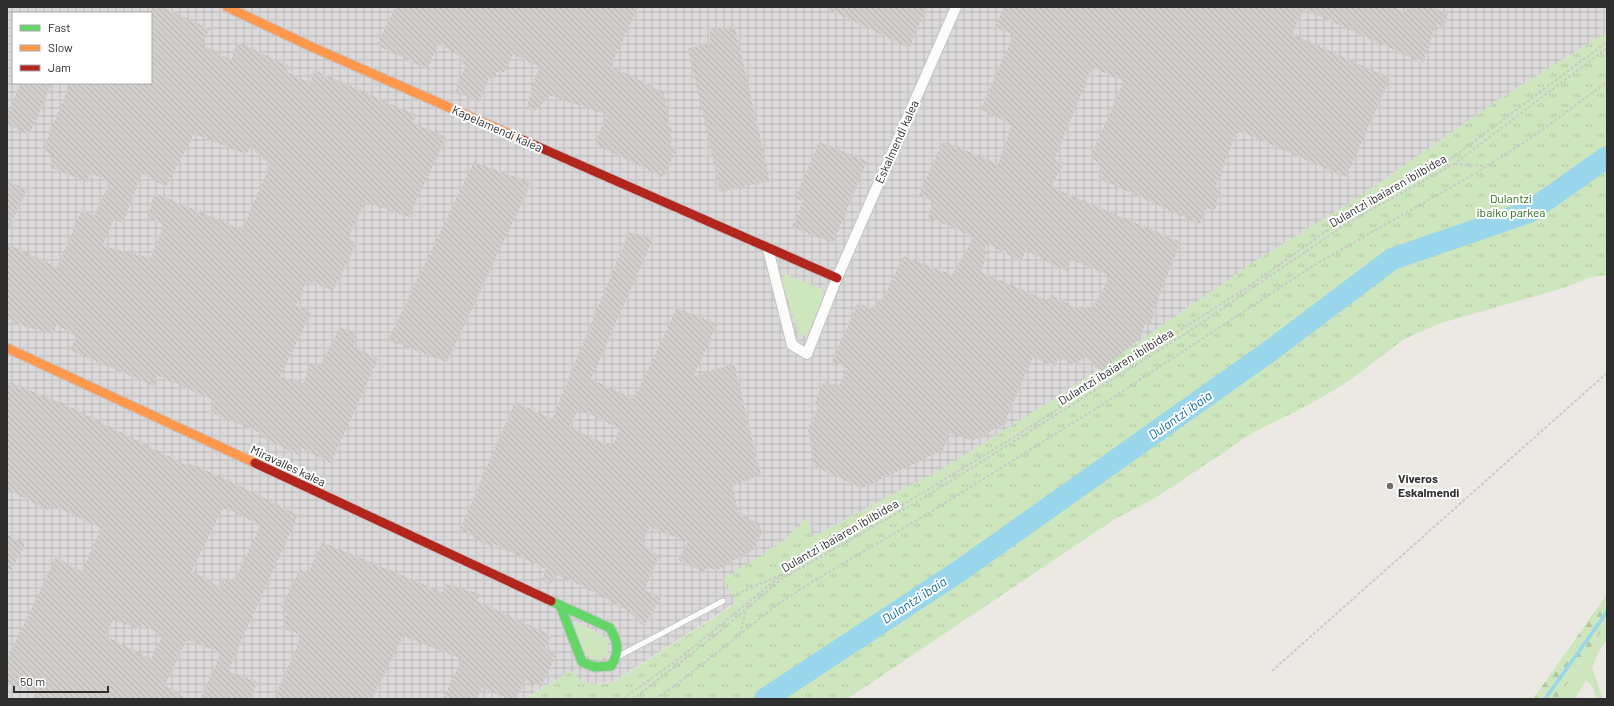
<svg xmlns="http://www.w3.org/2000/svg" width="1614" height="706" viewBox="0 0 1614 706" font-family="Barlow,sans-serif">
	<style>
		.industrial { fill: url(#industrial-grid); fill-rule: evenodd }
		.grass { fill: #cee6be }
		.forest { fill: url(#forest-firs) }
		.park { fill: url(#park-tufts) }
		.lines { fill: none; stroke-linecap: round; stroke-linejoin: round }
		.stream { stroke: #99d6ec; stroke-width: 3.5 }
		.river { stroke: #99d6ec; stroke-width: 22 }
		.building { fill: url(#building-back-hatch); fill-rule: evenodd }
		.lane-casing { stroke: #c5c4c5; stroke-width: 7 }
		.street-casing { stroke: #c5c4c5; stroke-width: 12 }
		.fast-casing { stroke: #c5c4c5; stroke-width: 11 }
		.slow-casing { stroke: #c5c4c5; stroke-width: 11 }
		.jam-casing { stroke: #c5c4c5; stroke-width: 11 }
		.path { stroke: #c9c9c8; stroke-width: 2; stroke-dasharray: 3 2; stroke-linecap: butt }
		.lane { stroke: #fcfcfb; stroke-width: 5 }
		.street { stroke: #fcfcfb; stroke-width: 10 }
		.fast { stroke: #63d668; stroke-width: 9 }
		.slow { stroke: #ff974d; stroke-width: 9 }
		.jam { stroke: #b3261e; stroke-width: 9 }
		.poi-dot { fill: #706f6e; stroke: #fff; stroke-width: 1.5 }
		.labels { text-anchor: middle; stroke-width: 4; stroke-linejoin: round; paint-order: stroke }
		.street-label { font-size: 12px; fill: #2e2e2e; stroke: #fff }
		.park-label { font-size: 12px; fill: #2c6e1b; stroke: #fff }
		.poi-label { font-size: 12px; font-weight: bold; fill: #2e2e2e; stroke: #fff; text-anchor: start }
		.water-label { font-size: 13px; font-style: italic; fill: #0d6fa3; stroke: #fff }
	</style>
	<defs>
		<pattern id="industrial-grid" width="8" height="8" patternUnits="userSpaceOnUse"><rect width="8" height="8" fill="#dcd9db"/><path d="M0 4h8M4 0v8" fill="none" stroke="#bdbbbc"/></pattern>
		<pattern id="forest-firs" width="22" height="20" patternUnits="userSpaceOnUse"><rect width="22" height="20" fill="#cee6be"/><path d="M5 1l3.5 6h-7zM16 11l3.5 6h-7z" fill="#b1c6a4"/></pattern>
		<pattern id="park-tufts" width="24" height="20" patternUnits="userSpaceOnUse"><rect width="24" height="20" fill="#cee6be"/><path d="M3 7l-1-3M5 7V3M7 7l1-3M15 17l-1-3M17 17v-4M19 17l1-3" fill="none" stroke="#b1c6a4"/></pattern>
		<pattern id="building-back-hatch" width="6" height="6" patternUnits="userSpaceOnUse"><rect width="6" height="6" fill="#d1cecb"/><path d="M-1 5l2 2M0 0l6 6M5-1l2 2" fill="none" stroke="#b4b1af"/></pattern>
	</defs>
	<rect width="100%" height="100%" fill="#ece8e4"/>
	<!-- industrial -->
	<path class="industrial" d="M7 7H1607V32L1498 100 1359 197 1257 260 1082 381 949 465 812 537 807 518 786 539 724 579 737 602 614 681 594 684 581 682 571 671 523 699H7ZM13 13H151V83H13Z"/>
	<!-- grass -->
	<path class="grass" d="M785 274 822 289 824 296 807 335H799L782 280Z
		M578 622 602 635 608 642 607 655 601 660C581 659 581 642 575 626Z
		M1607 623V640L1599 651 1592 668 1603 699H1597L1592 686 1586 680 1575 699H1557Z"/>
	<!-- forest -->
	<path class="forest" d="M1607 594V623L1557 699H1533Z"/>
	<!-- park -->
	<path class="park" d="M1607 32V275L1592 277 1560 289 1441 323 1404 339 1346 383 1303 408 1254 432 1157 497 1115 519 847 699H524L571 671C585 686 594 686 615 681L737 603 723 579 786 539 807 517 812 537 949 465 1082 381 1257 260 1359 197 1498 100Z"/>
	<g class="lines">
		<!-- stream -->
		<path class="stream" d="M1545 699 1607 612"/>
		<!-- river -->
		<path class="river" d="M765 699 958 572 1270 351 1392 259 1529 212 1607 157"/>
	</g>
	<!-- building -->
	<path class="building" d="M151 7H162L210 29 201 44 231 60 238 42 289 66 287 72 310 83 314 70 416 115 413 123 446 137 409 217 365 202 348 238 357 243 333 291 307 280 296 305 311 312 280 377 304 383 310 364 320 366 340 327 358 335 353 346 378 359 331 463 302 448 298 455 262 437 263 434 210 412 215 401 157 375 154 386 70 350 76 337 57 324 53 334 16 324 7 319V244L57 267 82 210 94 216 110 182 91 173 87 182 50 167 53 156 43 150 70 83H151ZM194 134 246 154 250 147 270 165 242 230 155 193 147 217 164 225 150 258 102 246 114 219 123 223 142 173 166 187Z
		M395 7H638L611 66 664 92 669 125 672 130 670 136 673 139 670 145 677 148 664 177 594 144 607 115 549 95 538 109 532 111 527 107 535 77 541 68 513 54 505 72H497L495 79 490 77 479 102 455 92 466 65 461 64 464 59 439 43 427 69 377 45Z
		M824 7H927L909 48Z
		M1004 7H1393L1404 12 1410 7H1429L1448 14 1443 27 1436 24 1423 63 1304 9 1292 34 1390 78 1346 177 1237 130 1215 189 1220 190 1215 211 1207 208 1200 224 1098 178 1101 164 1090 157 1124 81 1092 67 1055 159 1064 163 1051 187 1181 242 1153 310 1154 311 1151 324 1147 321 1137 341 1100 372 1085 356 1076 365 1058 358 1055 367 1033 357 1004 424 973 441 949 433 943 450 862 488 814 466 808 428 819 406 814 405 824 381 839 386 847 368 832 361 858 303 874 309 878 299 883 301 903 256 952 275 974 237 928 217 933 202 919 195 943 141 998 164 1012 124 980 110 1014 35 995 27ZM985 242 1021 262 1026 250 1067 272 1071 259 1110 276 1092 309 1082 305 1080 310 1051 295 1048 301 981 272 986 255Z
		M735 27 770 181 720 192 688 48 710 44V29Z
		M21 83H52L29 135 7 124V114Z
		M819 142 867 161 833 243 792 227 803 201 795 198Z
		M474 162 531 183 447 362 388 340Z
		M7 181 27 189 7 233Z
		M629 232 653 239 591 379 634 399 677 308 717 324 693 377 734 363 761 475 732 485 739 514 759 523 762 532 754 549 716 571 708 566 704 572 678 560 688 542 650 527 641 544 659 556 644 590 661 598 644 626 629 611 576 583 556 575 550 584 542 579 546 569 494 544 492 548 460 529 515 402 552 419ZM579 409 620 429 612 447 569 427Z
		M7 381 55 401 56 400 188 466 189 463 234 483 298 515 228 671 257 682 250 699H200L221 653 187 639 165 685 188 699H32L36 692 7 684V660L56 557 82 572 101 528 52 505 47 510 7 489ZM223 507 261 525 234 581 222 578 220 587 192 571ZM113 620 140 629 143 625 155 632 161 639 151 659 105 636Z
		M7 534 25 544 7 577Z
		M322 542 442 592 445 584 480 594 477 601 547 633 551 636 545 648 556 655 541 687 526 680 515 699H508L482 688 477 699H443L462 659 403 636 372 699H274L302 635 282 628 287 611 281 607 300 569 308 573Z"/>
	<g class="lines">
		<defs>
			<path id="lane" d="M619 656 723 601"/>
			<path id="street" d="M768 249 792 345 807 354 837 278 956 7"/>
			<path id="fast" d="M551 601 610 628C618 642 620 652 611 666L595 667 582 662 560 605"/>
			<path id="slow" d="M227 7 312 47 523 140
				M7 348 255 463"/>
			<path id="jam" d="M523 140 837 278
				M255 463 551 601"/>
		</defs>
		<!-- lane casing -->
		<use href="#lane" class="lane-casing"/>
		<!-- street casing -->
		<use href="#street" class="street-casing"/>
		<!-- fast casing -->
		<use href="#fast" class="fast-casing"/>
		<!-- slow casing -->
		<use href="#slow" class="slow-casing"/>
		<!-- jam casing -->
		<use href="#jam" class="jam-casing"/>
		<!-- path -->
		<path class="path" d="M1455 164 1485 166
			M732 596 781 575
			M740 634 746 610
			M1272 671 1607 373
			M623 699 681 657 783 574 884 516 1019 434 1252 284 1335 225 1445 163 1607 42
			M633 699 718 633 783 578 922 499 1185 334 1349 222 1454 164 1607 48
			M655 699 672 688 777 605 815 580 929 513 1100 406 1316 264 1476 173 1531 138 1607 82"/>
		<!-- lane -->
		<use href="#lane" class="lane"/>
		<!-- street -->
		<use href="#street" class="street"/>
		<!-- fast -->
		<use href="#fast" class="fast"/>
		<!-- slow -->
		<use href="#slow" class="slow"/>
		<!-- jam -->
		<use href="#jam" class="jam"/>
	</g>
	<!-- markers -->
	<circle class="poi-dot" cx="1390" cy="486" r="4"/>
	<g class="labels">
		<!-- street labels -->
		<g class="street-label">
			<text transform="translate(497 129) rotate(24)" y="4">Kapelamendi kalea</text>
			<text transform="translate(897 142) rotate(-66)" y="4">Eskalmendi kalea</text>
			<text transform="translate(1388 191) rotate(-30)" y="4">Dulantzi ibaiaren ibilbidea</text>
			<text transform="translate(1116 367) rotate(-32)" y="4">Dulantzi ibaiaren ibilbidea</text>
			<text transform="translate(288 466) rotate(25)" y="4">Miravalles kalea</text>
			<text transform="translate(840 536) rotate(-30)" y="4">Dulantzi ibaiaren ibilbidea</text>
		</g>
		<!-- park labels -->
		<g class="park-label">
			<text x="1511" y="203">Dulantzi<tspan x="1511" dy="14">ibaiko parkea</tspan></text>
		</g>
		<!-- poi labels -->
		<g class="poi-label">
			<text x="1398" y="483">Viveros<tspan x="1398" dy="14">Eskalmendi</tspan></text>
		</g>
		<!-- water labels -->
		<g class="water-label">
			<text transform="translate(1180 415) rotate(-35)" y="5">Dulantzi ibaia</text>
			<text transform="translate(914 600) rotate(-33)" y="5">Dulantzi ibaia</text>
		</g>
	</g>
	<!-- border -->
	<rect width="1614" height="706" fill="none" stroke="#2e2e2e" stroke-width="16"/>
	<!-- legend -->
	<rect x="12" y="12" width="140" height="72" fill="#ffffff" stroke="#ababab"/>
	<rect x="20" y="25" width="20" height="6" fill="#63d668" stroke="#ababab"/>
	<text x="48" y="32" font-size="12" fill="#2e2e2e">Fast</text>
	<rect x="20" y="45" width="20" height="6" fill="#ff974d" stroke="#ababab"/>
	<text x="48" y="52" font-size="12" fill="#2e2e2e">Slow</text>
	<rect x="20" y="65" width="20" height="6" fill="#b3261e" stroke="#ababab"/>
	<text x="48" y="72" font-size="12" fill="#2e2e2e">Jam</text>
	<!-- scale -->
	<path d="M14 686v6h94v-6" fill="none" stroke="#2e2e2e" stroke-width="2"/>
	<text x="20" y="686" font-size="12" fill="#2e2e2e" stroke="#ffffff" stroke-width="3" paint-order="stroke">50 m</text>
</svg>
